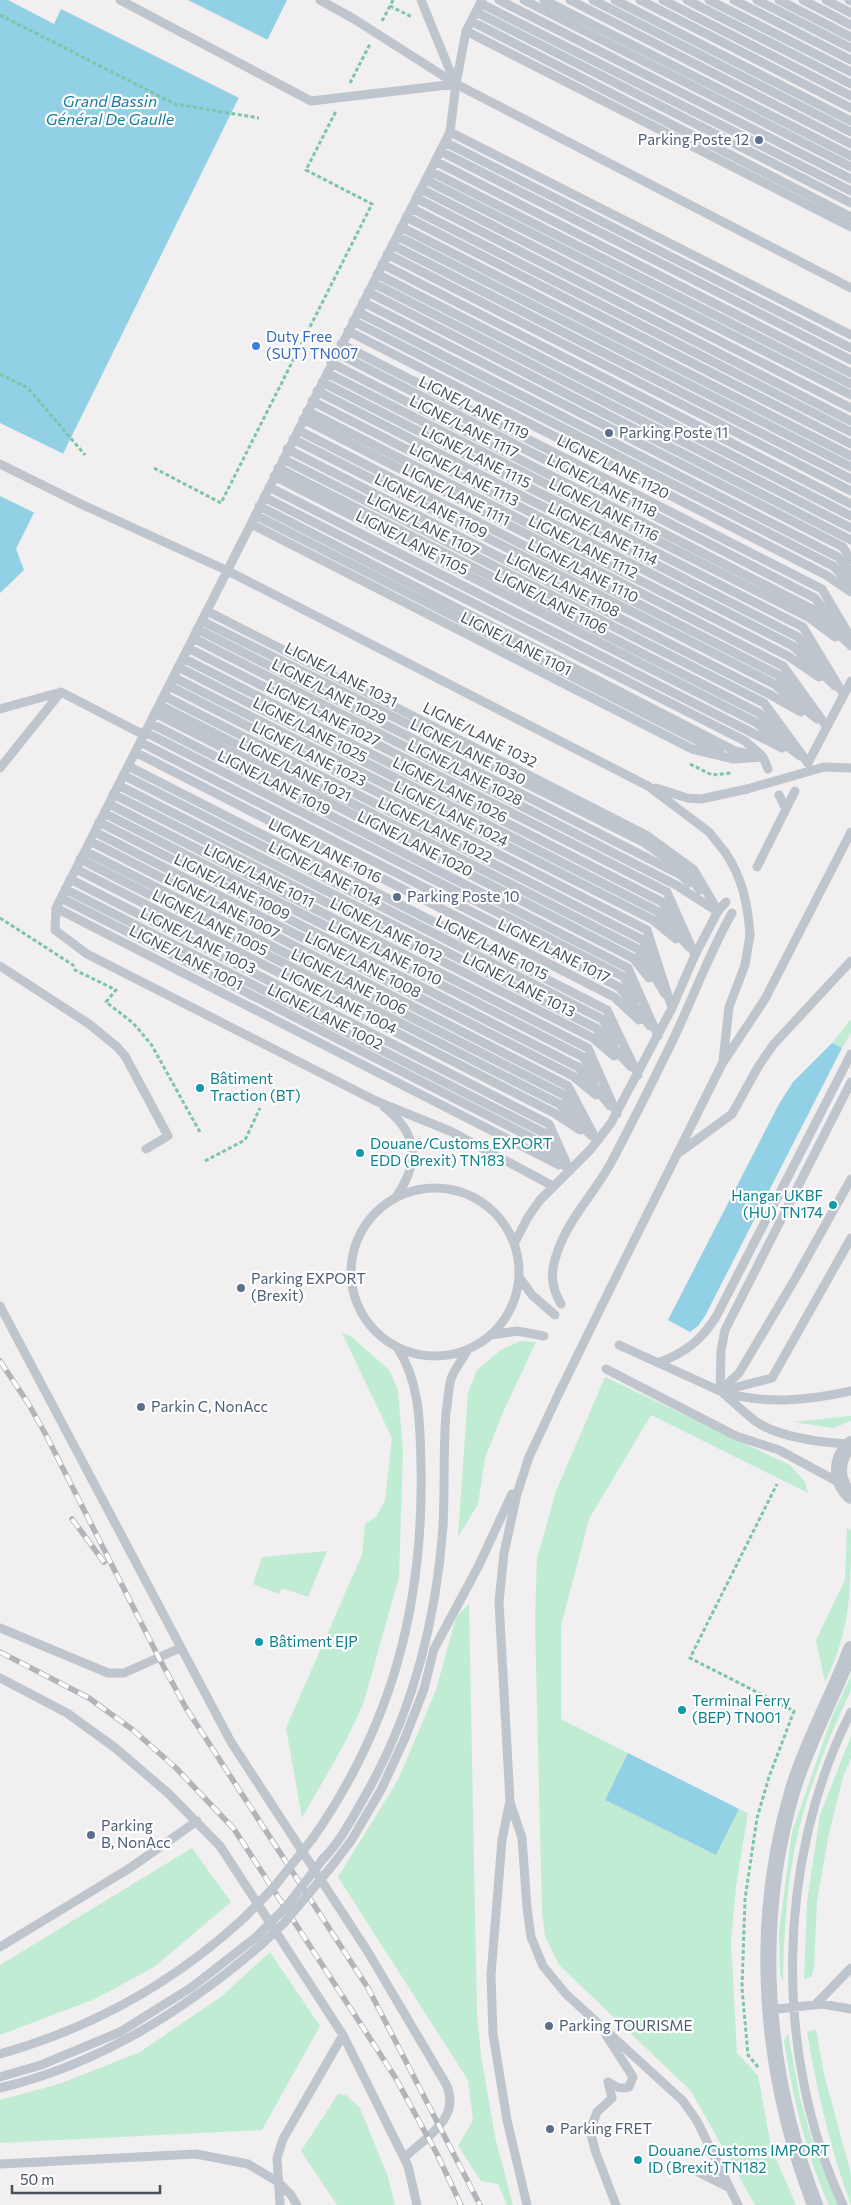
<svg xmlns="http://www.w3.org/2000/svg" width="851" height="2205" viewBox="0 0 851 2205" font-family="Commissioner,sans-serif">
	<style>
		.green { fill: #c0ecd3 }
		.water { fill: #91d0e5 }
		.pier { fill: #f1efef }
		.lines { fill: none; stroke-linecap: round; stroke-linejoin: round }
		.path { stroke: #7bc7a5; stroke-width: 3; stroke-dasharray: 4 2.5; stroke-linecap: butt }
		.lane { stroke: #bec5cd; stroke-width: 9 }
		.street { stroke: #bec5cd; stroke-width: 16 }
		.rail-casing { stroke: #b1b4b9; stroke-width: 5.5 }
		.rail { stroke: #fff; stroke-width: 4; stroke-dasharray: 11; stroke-linecap: butt }
		.lane-bridge { stroke: #bec5cd; stroke-width: 9 }
		.service-dot { fill: #5c6f8a; stroke: #fff; stroke-width: 2 }
		.shop-dot { fill: #3f7fe0; stroke: #fff; stroke-width: 2 }
		.culture-dot { fill: #0f9aa8; stroke: #fff; stroke-width: 2 }
		.labels { text-anchor: middle; stroke-width: 4.5; stroke-linejoin: round; paint-order: stroke }
		.service-label { font-size: 15px; fill: #4e5e75; stroke: #fff; text-anchor: start }
		.shop-label { font-size: 15px; fill: #366cbe; stroke: #fff; text-anchor: start }
		.street-label { font-size: 15px; fill: #48515b; stroke: #fff }
		.culture-label { font-size: 15px; fill: #0d838f; stroke: #fff; text-anchor: start }
		.water-label { font-size: 16px; font-style: italic; fill: #177c9f; stroke: #fff }
	</style>
	<rect width="100%" height="100%" fill="#f1efef"/>
	<!-- green -->
	<path class="green" d="M851 1019V1033L842 1048 832 1043Z
		M342 1333 352 1337 390 1371 398 1391 403 1451 399 1577 363 1705 343 1746 302 1818 286 1728 362 1555 365 1524 376 1517 385 1500 392 1438Z
		M521 1341 536 1342 503 1412 485 1458 478 1504 458 1537 468 1393 477 1370 502 1349Z
		M605 1377 790 1465 805 1482 808 1493 651 1415 589 1519 561 1626V1719L628 1753 605 1800 716 1855 739 1809 748 1813 736 1886 731 1942 737 2053 758 2075 771 2147 796 2205H755L691 2091 559 1965 545 1936 542 1912 535 1620 537 1559 556 1491Z
		M851 1416V1421L833 1428 793 1422Z
		M847 1528 851 1530C851 1588 851 1630 825 1682L816 1640 845 1580Z
		M327 1551 308 1597 282 1588 279 1594 253 1584 262 1557Z
		M469 1604 477 2014 481 2055 495 2137 513 2205H507L498 2184 481 2181 458 2146 473 2120 468 2080 338 1877 398 1780 436 1690 456 1617Z
		M851 1676V1690C830 1735 811 1781 799 1829 787 1878 784 1931 783 1981L780 1974 779 1932 792 1832 832 1717Z
		M851 1736V1758L843 1777 829 1833 817 1901 814 1968 811 1977 804 1979 807 1902 820 1815Z
		M192 1848 231 1902 154 1967 95 1999 0 2035V1965Z
		M270 1952 320 2026 262 2130 0 2143V2100L59 2084 140 2052 222 1996Z
		M816 2029 824 2074 851 2174V2205C830 2149 817 2090 807 2032Z
		M788 2033 800 2098 813 2143 838 2205H829C805 2152 793 2097 784 2041Z
		M338 2094 346 2095 360 2108 388 2177 395 2205H337L301 2151Z"/>
	<!-- water -->
	<path class="water" d="M0 0H287L16 549 24 570 0 593Z
		M832 1043 842 1048 705 1316 698 1326 690 1332 668 1320 779 1104 793 1082Z
		M628 1753 739 1809 716 1855 605 1800Z"/>
	<!-- pier -->
	<path class="pier" d="M8 0H188L270 41 241 99 61 9 54 24Z
		M0 423 66 455 37 514 0 496Z"/>
	<g class="lines">
		<!-- path -->
		<path class="path" d="M393 0 390 6 412 17
			M0 15 175 104 259 118
			M382 21 390 6
			M350 83 370 44
			M0 374 28 388 85 455
			M154 468 221 503 372 204 306 170 336 111
			M690 764 712 775 731 773
			M0 918 73 965 75 970 116 990 106 1002 133 1023 151 1044 201 1134
			M205 1161 245 1140 260 1108
			M758 2067 748 2055 742 1988 745 1899 757 1818 769 1777 794 1711 690 1658 777 1484"/>
		<!-- lane -->
		<path class="lane" d="M120 0 311 101 456 84
			M320 0 354 19 456 84 851 288
			M421 0 455 83
			M482 0 466 31 456 84 450 132 56 908 55 930 87 954 376 1101 450 1131 553 1186
			M499 0 851 179
			M524 0 851 167
			M544 0 851 156
			M570 0 851 144
			M593 0 851 132
			M615 0 851 121
			M640 0 851 108
			M663 0 851 96
			M687 0 851 84
			M709 0 851 72
			M734 0 851 60
			M757 0 851 48
			M779 0 851 37
			M803 0 851 25
			M826 0 851 13
			M849 0 851 1
			M480 3 851 191
			M476 12 851 203
			M471 21 851 217
			M466 31 851 227
			M450 132 851 335
			M445 142 851 348
			M440 151 851 360
			M435 161 851 373
			M430 171 851 384
			M426 180 851 395
			M421 189 851 408
			M416 198 851 421
			M411 208 851 432
			M406 217 851 444
			M401 227 851 456
			M397 236 851 467
			M392 245 851 479
			M387 254 851 491
			M382 264 851 504
			M377 274 851 516
			M373 283 851 528
			M368 292 851 540
			M363 302 843 547 851 560
			M358 312 838 557 851 573
			M353 321 833 566 851 584
			M348 331 826 575 851 592
			M341 344 822 589 851 638
			M337 353 815 598 841 631
			M331 363 812 609 851 646
			M327 373 808 617 835 637
			M322 382 803 627 844 695
			M317 391 798 637 820 665
			M312 401 793 646 835 686
			M307 411 788 656 819 677
			M303 419 783 666 827 727
			M298 430 778 675 803 701
			M293 439 774 684 817 719
			M287 449 769 694 801 712
			M283 459 764 703 808 763
			M0 464 83 505 228 571 648 786 709 832 725 852
			M278 468 759 713 785 739
			M274 476 755 722 800 756
			M269 487 782 748
			M264 497 745 741 761 755
			M259 506 735 751 753 755
			M255 515 720 752
			M251 524 692 749 734 759 763 757 768 769
			M207 611 646 835 694 870 718 911
			M202 621 643 842 684 870 700 890
			M197 629 681 875 689 883
			M193 638 676 885 715 910
			M188 648 667 892 695 955
			M183 658 662 902 677 925
			M178 667 657 911 689 947
			M173 677 653 920 676 939
			M169 686 647 930 672 1008
			M164 696 643 940 652 961
			M159 705 638 949 665 994
			M0 709 61 692 144 735
			M155 713 633 958 649 978
			M150 723 628 968 658 1036
			M145 732 624 977 636 999
			M140 742 619 987 650 1026
			M135 752 614 997 639 1020
			M808 763 851 681
			M128 766 607 1010 638 1075
			M0 768 61 692
			M123 775 602 1019 616 1041
			M118 785 596 1028 631 1067
			M656 788 687 798 701 799 747 789
			M113 794 593 1038 614 1056
			M779 795 786 809
			M109 804 588 1048 617 1114
			M104 813 583 1057 596 1079
			M99 822 578 1067 610 1106
			M95 832 573 1076 596 1095
			M90 841 568 1086 597 1141
			M85 851 564 1095 579 1117
			M80 859 559 1104 592 1136
			M757 867 795 791
			M76 869 554 1113 580 1130
			M70 879 549 1124 570 1171
			M65 889 544 1133 557 1152
			M61 898 538 1141 566 1167
			M56 908 559 1165
			M0 966 89 1024 116 1046 125 1056 168 1136 146 1149
			M723 1061 729 1007 745 965 750 935
			M384 1107C419 1134 420 1162 396 1197
			M680 1152 732 1114 758 1067 773 1045 851 961
			M351 1272a84 84 0 1 1 168 0a84 84 0 1 1-168 0Z
			M514 1244 528 1217 540 1200 591 1149 611 1123 672 1008 695 955 718 911 726 902
			M519 1277 532 1295 555 1315
			M610 1289 722 1064 765 999 851 832
			M561 1304C551 1287 550 1272 557 1253 569 1217 596 1192 613 1159 633 1121 652 1083 671 1044 692 1001 708 955 732 913
			M0 1306 231 1742 368 1952 446 2084C462 2118 426 2137 404 2158
			M491 1335 517 1331 544 1336
			M619 1345 720 1391C764 1405 807 1401 851 1391
			M658 1363C684 1353 700 1342 716 1317L851 1054
			M606 1369 736 1436 779 1450 842 1484
			M720 1391 721 1350 725 1330 851 1082
			M720 1391 739 1373 795 1279 851 1179
			M721 1391 772 1378 851 1238
			M724 1394C734 1403 744 1412 754 1420 775 1437 824 1443 850 1444
			M0 1628 108 1673H124L180 1648
			M0 1678 67 1713 114 1747 168 1793 220 1846 343 2035 408 2166 417 2205
			M510 1802 522 1838 527 1908 531 1937 543 1966 566 1994 683 2101 697 2121 738 2205
			M313 1838C393 1723 424 1603 421 1464 420 1423 420 1382 397 1347
			M323 1859C339 1843 350 1822 361 1803 411 1718 436 1624 443 1526 445 1488 443 1451 446 1413 448 1402 448 1390 451 1379 454 1369 463 1359 468 1349
			M331 1867 351 1841 381 1790 405 1738 424 1689 434 1649 478 1567 512 1494
			M0 1947 130 1868 197 1821
			M815 2005 851 1968
			M769 2010 822 2004 851 2009
			M606 2035 633 2077 629 2087C620 2090 615 2086 608 2082
			M0 2054C92 2028 175 1982 245 1917
			M0 2077 41 2065 120 2032 192 1987 256 1937
			M608 2082 612 2098 597 2112 590 2131 596 2153 616 2205
			M0 2088C100 2064 185 2010 262 1944
			M0 2164 196 2154 248 2164 278 2182 291 2195 297 2205
			M698 2172 730 2188
			M280 2205 277 2158 283 2139 343 2035
			M527 2205 507 2120 493 2034 491 1975 502 1840 510 1801 499 1602 504 1553 517 1494 529 1457 560 1391
			M843 2205C773 2055 776 1859 851 1712"/>
		<!-- street -->
		<path class="street" d="M851 1444C835 1459 835 1481 851 1496
			M815 2205C764 2073 752 1926 793 1789 808 1740 833 1697 851 1649"/>
		<defs>
			<path id="rail" d="M0 1361 28 1403 46 1435 159 1658 186 1708 368 1988 480 2205
				M72 1519 104 1562
				M0 1652 89 1698 133 1730 176 1768 234 1829 395 2077 437 2154 461 2205"/>
		</defs>
		<!-- rail casing -->
		<use href="#rail" class="rail-casing"/>
		<!-- rail -->
		<use href="#rail" class="rail"/>
		<!-- lane-bridge -->
		<path class="lane-bridge" d="M747 789 824 767 851 768
			M725 852C742 877 748 904 750 935
			M560 1391 610 1289
			M245 1917 274 1887 313 1838
			M256 1937 286 1907 323 1859
			M262 1944 284 1923 331 1867"/>
	</g>
	<!-- markers -->
	<g class="service-dot">
		<circle cx="759" cy="140" r="5"/>
		<circle cx="609" cy="433" r="5"/>
		<circle cx="397" cy="897" r="5"/>
		<circle cx="241" cy="1288" r="5"/>
		<circle cx="141" cy="1407" r="5"/>
		<circle cx="91" cy="1835" r="5"/>
		<circle cx="549" cy="2026" r="5"/>
		<circle cx="550" cy="2129" r="5"/>
	</g>
	<circle class="shop-dot" cx="256" cy="346" r="5"/>
	<g class="culture-dot">
		<circle cx="200" cy="1088" r="5"/>
		<circle cx="360" cy="1153" r="5"/>
		<circle cx="833" cy="1205" r="5"/>
		<circle cx="259" cy="1642" r="5"/>
		<circle cx="682" cy="1710" r="5"/>
		<circle cx="638" cy="2160" r="5"/>
	</g>
	<g class="labels">
		<!-- service labels -->
		<g class="service-label">
			<text x="749" y="145" text-anchor="end">Parking Poste 12</text>
			<text x="619" y="438">Parking Poste 11</text>
			<text x="407" y="902">Parking Poste 10</text>
			<text x="251" y="1284">Parking EXPORT<tspan x="251" dy="17">(Brexit)</tspan></text>
			<text x="151" y="1412">Parkin C, NonAcc</text>
			<text x="101" y="1831">Parking<tspan x="101" dy="17">B, NonAcc</tspan></text>
			<text x="559" y="2031">Parking TOURISME</text>
			<text x="560" y="2134">Parking FRET</text>
		</g>
		<!-- shop labels -->
		<g class="shop-label">
			<text x="266" y="342">Duty Free<tspan x="266" dy="17">(SUT) TN007</tspan></text>
		</g>
		<!-- street labels -->
		<g class="street-label">
			<text transform="translate(474 408) rotate(27)" y="5">LIGNE/LANE 1119</text>
			<text transform="translate(464 427) rotate(27)" y="5">LIGNE/LANE 1117</text>
			<text transform="translate(476 457) rotate(27)" y="5">LIGNE/LANE 1115</text>
			<text transform="translate(613 467) rotate(27)" y="5">LIGNE/LANE 1120</text>
			<text transform="translate(464 475) rotate(27)" y="5">LIGNE/LANE 1113</text>
			<text transform="translate(602 486) rotate(27)" y="5">LIGNE/LANE 1118</text>
			<text transform="translate(456 495) rotate(27)" y="5">LIGNE/LANE 1111</text>
			<text transform="translate(431 506) rotate(27)" y="5">LIGNE/LANE 1109</text>
			<text transform="translate(604 510) rotate(27)" y="5">LIGNE/LANE 1116</text>
			<text transform="translate(423 525) rotate(27)" y="5">LIGNE/LANE 1107</text>
			<text transform="translate(603 534) rotate(27)" y="5">LIGNE/LANE 1114</text>
			<text transform="translate(412 543) rotate(27)" y="5">LIGNE/LANE 1105</text>
			<text transform="translate(583 547) rotate(27)" y="5">LIGNE/LANE 1112</text>
			<text transform="translate(583 571) rotate(27)" y="5">LIGNE/LANE 1110</text>
			<text transform="translate(563 585) rotate(27)" y="5">LIGNE/LANE 1108</text>
			<text transform="translate(551 602) rotate(27)" y="5">LIGNE/LANE 1106</text>
			<text transform="translate(516 644) rotate(27)" y="5">LIGNE/LANE 1101</text>
			<text transform="translate(341 675) rotate(27)" y="5">LIGNE/LANE 1031</text>
			<text transform="translate(329 692) rotate(27)" y="5">LIGNE/LANE 1029</text>
			<text transform="translate(323 714) rotate(27)" y="5">LIGNE/LANE 1027</text>
			<text transform="translate(310 730) rotate(27)" y="5">LIGNE/LANE 1025</text>
			<text transform="translate(480 735) rotate(27)" y="5">LIGNE/LANE 1032</text>
			<text transform="translate(468 752) rotate(27)" y="5">LIGNE/LANE 1030</text>
			<text transform="translate(309 754) rotate(27)" y="5">LIGNE/LANE 1023</text>
			<text transform="translate(295 770) rotate(27)" y="5">LIGNE/LANE 1021</text>
			<text transform="translate(465 773) rotate(27)" y="5">LIGNE/LANE 1028</text>
			<text transform="translate(274 783) rotate(27)" y="5">LIGNE/LANE 1019</text>
			<text transform="translate(450 790) rotate(27)" y="5">LIGNE/LANE 1026</text>
			<text transform="translate(451 814) rotate(27)" y="5">LIGNE/LANE 1024</text>
			<text transform="translate(435 830) rotate(27)" y="5">LIGNE/LANE 1022</text>
			<text transform="translate(415 844) rotate(27)" y="5">LIGNE/LANE 1020</text>
			<text transform="translate(325 851) rotate(27)" y="5">LIGNE/LANE 1016</text>
			<text transform="translate(325 874) rotate(27)" y="5">LIGNE/LANE 1014</text>
			<text transform="translate(259 876) rotate(27)" y="5">LIGNE/LANE 1011</text>
			<text transform="translate(232 887) rotate(27)" y="5">LIGNE/LANE 1009</text>
			<text transform="translate(222 906) rotate(27)" y="5">LIGNE/LANE 1007</text>
			<text transform="translate(210 923) rotate(27)" y="5">LIGNE/LANE 1005</text>
			<text transform="translate(386 930) rotate(27)" y="5">LIGNE/LANE 1012</text>
			<text transform="translate(198 941) rotate(27)" y="5">LIGNE/LANE 1003</text>
			<text transform="translate(492 948) rotate(27)" y="5">LIGNE/LANE 1015</text>
			<text transform="translate(554 951) rotate(27)" y="5">LIGNE/LANE 1017</text>
			<text transform="translate(385 953) rotate(27)" y="5">LIGNE/LANE 1010</text>
			<text transform="translate(186 958) rotate(27)" y="5">LIGNE/LANE 1001</text>
			<text transform="translate(363 965) rotate(27)" y="5">LIGNE/LANE 1008</text>
			<text transform="translate(349 982) rotate(27)" y="5">LIGNE/LANE 1006</text>
			<text transform="translate(519 985) rotate(27)" y="5">LIGNE/LANE 1013</text>
			<text transform="translate(339 1001) rotate(27)" y="5">LIGNE/LANE 1004</text>
			<text transform="translate(325 1017) rotate(27)" y="5">LIGNE/LANE 1002</text>
		</g>
		<!-- culture labels -->
		<g class="culture-label">
			<text x="210" y="1084">Bâtiment<tspan x="210" dy="17">Traction (BT)</tspan></text>
			<text x="370" y="1149">Douane/Customs EXPORT<tspan x="370" dy="17">EDD (Brexit) TN183</tspan></text>
			<text x="823" y="1201" text-anchor="end">Hangar UKBF<tspan x="823" dy="17">(HU) TN174</tspan></text>
			<text x="269" y="1647">Bâtiment EJP</text>
			<text x="692" y="1706">Terminal Ferry<tspan x="692" dy="17">(BEP) TN001</tspan></text>
			<text x="648" y="2156">Douane/Customs IMPORT<tspan x="648" dy="17">ID (Brexit) TN182</tspan></text>
		</g>
		<!-- water labels -->
		<g class="water-label">
			<text x="110" y="107">Grand Bassin<tspan x="110" dy="18">Général De Gaulle</tspan></text>
		</g>
	</g>
	<!-- scale -->
	<path d="M12 2185v8h148v-8" fill="none" stroke="#48515b" stroke-width="2.5"/>
	<text x="20" y="2185" font-size="15" fill="#48515b" stroke="#ffffff" stroke-width="4" paint-order="stroke">50 m</text>
</svg>
